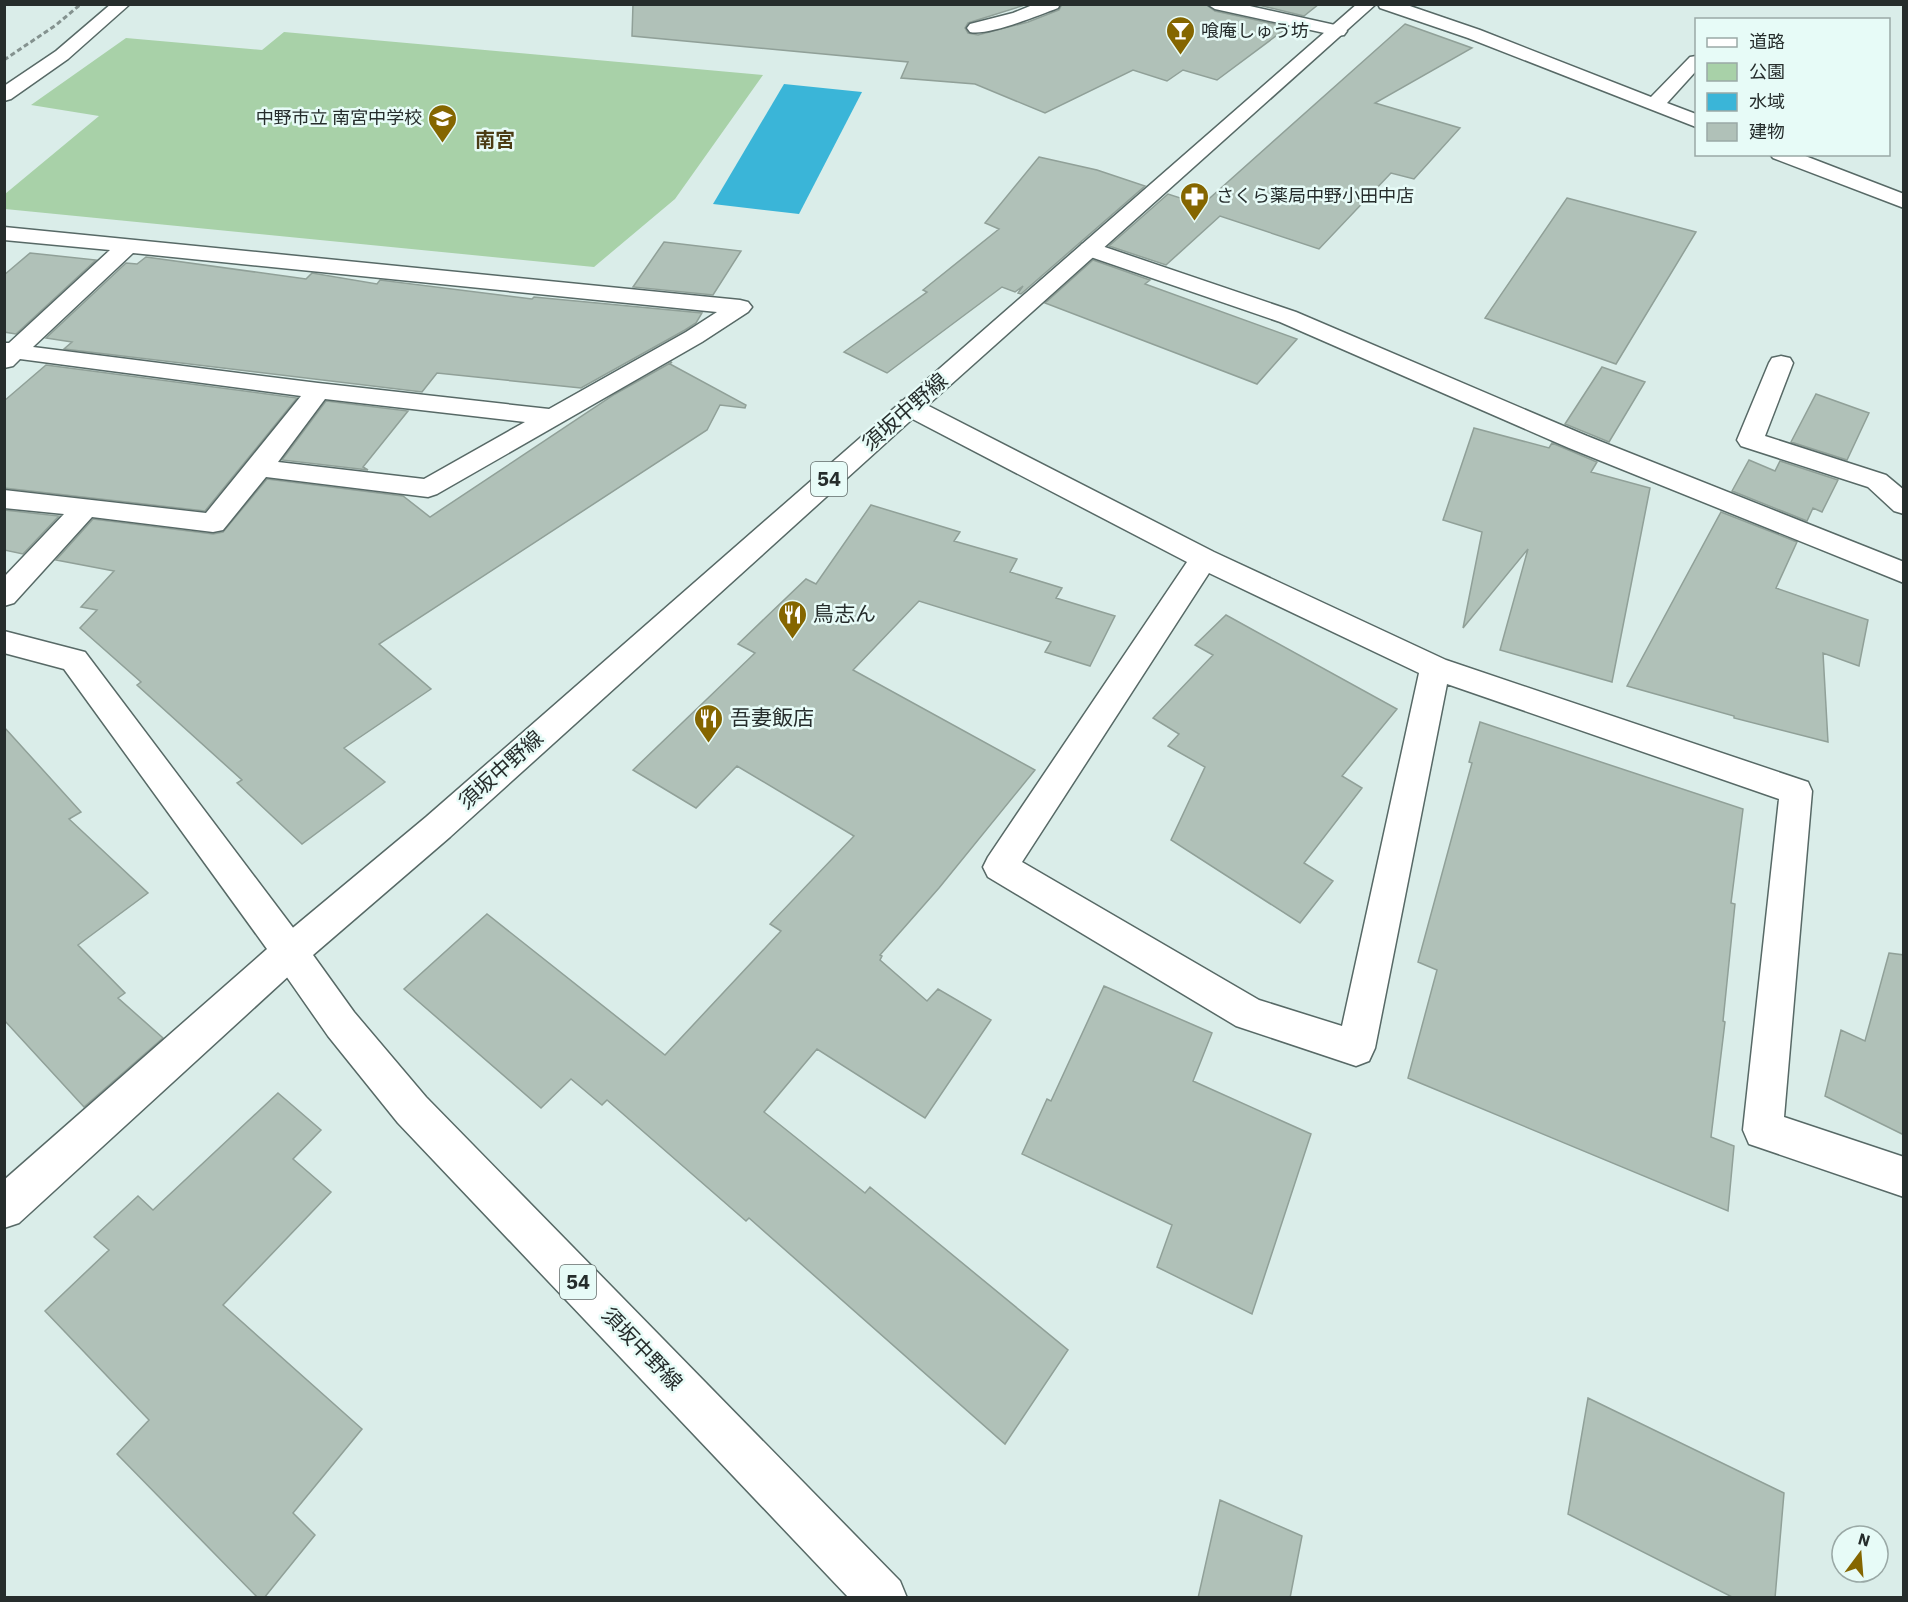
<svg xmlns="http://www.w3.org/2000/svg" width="1908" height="1602" viewBox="0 0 1908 1602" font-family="'IBM Plex Sans','Noto Sans JP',sans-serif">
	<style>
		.green { fill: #a8d1a8 }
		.water { fill: #3ab5d8 }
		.building { fill: #b0c1b8; stroke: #90a098; stroke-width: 1.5 }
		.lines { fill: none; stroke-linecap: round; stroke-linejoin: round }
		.minor-casing { stroke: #576966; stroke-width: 3 }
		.major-casing { stroke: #576966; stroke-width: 3 }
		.minor { fill: #fff; fill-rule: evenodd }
		.major { fill: #fff; fill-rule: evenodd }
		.rail { stroke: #84928f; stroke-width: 3; stroke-dasharray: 5 3; stroke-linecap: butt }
		.labels { text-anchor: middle; stroke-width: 5; stroke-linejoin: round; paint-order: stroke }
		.far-poi-label { font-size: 18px; fill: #262d2c; stroke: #e7fbf7; text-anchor: start }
		.far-quarter-label { font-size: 20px; font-weight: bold; fill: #4b3c14; stroke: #e7fbf7 }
		.shield { fill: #e7fbf7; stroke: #606b69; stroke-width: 1.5 }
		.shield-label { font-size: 20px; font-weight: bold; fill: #262d2c }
		.street-label { font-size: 21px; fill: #262d2c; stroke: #e7fbf7 }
		.poi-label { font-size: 21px; fill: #262d2c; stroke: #e7fbf7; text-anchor: start }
	</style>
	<rect width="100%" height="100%" fill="#daede9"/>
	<!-- green -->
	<path class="green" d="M284 32 763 75 675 199 594 267 5 209V194L99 116 31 105 126 38 262 50Z"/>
	<!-- water -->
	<path class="water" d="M784 84 862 92 799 214 713 204Z"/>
	<!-- building -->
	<path class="building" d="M633 4H1028L968 23 965 28 968 33 978 35 1028 22 1059 10 1062 4H1205L1215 11 1288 27 1217 80 1183 70 1167 81 1133 70 1045 113 975 84 901 78 908 62 632 36Z
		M1254 4H1319L1304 16Z
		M1405 24 1472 48 1375 103 1460 128 1414 179 1391 173 1319 249 1220 216 1166 265 1109 246 1168 194 1202 205Z
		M1039 157 1097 170 1145 186 1021 294 1018 293 1023 286 1015 292 1002 287 887 373 844 352 927 292 923 290 999 229 985 223Z
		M1567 198 1696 232 1616 364 1485 318Z
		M664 242 741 251 713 295 633 287Z
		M30 253 96 260 16 334 4 332V275Z
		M146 257 306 279 312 273 377 284 380 280 532 299 534 297 702 313 696 323 685 330 581 388 437 373 422 392 64 349 72 342 46 338 126 263 137 264Z
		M1093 260 1150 280 1145 284 1297 339 1257 384 1045 303Z
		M672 362 670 364 746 405 745 408 720 405 707 430 379 644 431 689 344 748 385 782 302 844 237 783 242 780 137 685 141 682 80 628 97 610 81 607 114 571 56 560 93 519 213 534 223 532 267 479 403 496 430 517 615 394Z
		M46 365 297 398 205 511 4 488V401Z
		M1602 367 1645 382 1609 442 1565 424Z
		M1816 394 1869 413 1847 460 1791 442Z
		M326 401 408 411 363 467 368 470 282 460Z
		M1474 428 1549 448 1552 443 1597 462 1591 472 1650 488 1612 682 1500 650 1528 549 1463 628 1482 532 1443 520Z
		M1749 460 1775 471 1780 461 1838 480 1822 512 1813 508 1807 521 1732 491Z
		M871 505 960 532 954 541 1017 559 1010 572 1062 588 1056 598 1115 616 1090 666 1045 652 1051 642 919 601 853 670 1035 770 939 888 880 955 882 956 880 960 927 1001 938 989 991 1020 925 1118 817 1049 764 1112 865 1193 870 1187 1068 1350 1005 1444 749 1218 746 1221 607 1100 602 1105 571 1079 541 1108 404 989 487 914 665 1055 781 931 770 924 854 836 737 766 696 808 633 770 755 653 738 644 806 579 816 584Z
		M4 510 59 516 23 554 4 550Z
		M1721 512 1797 542 1776 588 1868 620 1859 666 1823 653 1828 742 1734 718V716L1627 686Z
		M1226 615 1397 709 1342 776 1362 788 1304 863 1333 881 1300 923 1171 840 1205 767 1168 746 1179 734 1153 718 1213 655 1195 645Z
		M1480 722 1743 809 1731 903 1735 904 1723 1021 1725 1022 1711 1137 1734 1146 1728 1211 1408 1078 1437 970 1418 962 1472 763 1469 762Z
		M4 727 81 812 69 819 148 893 78 945 125 993 118 998 163 1038 84 1107 4 1020Z
		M1889 953 1904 955V1135L1825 1096 1841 1030 1865 1041Z
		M1104 986 1212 1033 1193 1081 1311 1134 1252 1314 1157 1267 1172 1225 1022 1154 1047 1099 1051 1101Z
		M278 1093 321 1130 293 1159 331 1192 223 1305 362 1429 293 1513 315 1535 264 1598H258L117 1454 149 1420 45 1311 109 1250 94 1237 138 1196 153 1210Z
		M1588 1398 1784 1493 1775 1598H1734L1568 1514Z
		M1220 1500 1302 1536 1290 1598H1198Z"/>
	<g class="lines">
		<defs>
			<path id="minor" d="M111 4H130L68 59 11 99 4 101V86L56 51Z
				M1035 4H1060L1058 8C1039 15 989 36 970 32L967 28 970 24 1013 13Z
				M1207 4H1241L1344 27 1347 31 1344 35 1338 36 1215 9Z
				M1378 4H1404L1480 30 1651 97 1690 57 1696 56V71L1667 103 1696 114V127L1468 38 1380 8Z
				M1770 154H1800L1904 194V208L1773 158Z
				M4 227 740 300 748 302 752 307 748 312 702 342 437 494 428 497 266 477 223 530 213 532 92 517 14 603 4 606V577L64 514 4 508V490L206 513 301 396 20 359 13 366 4 368V343H9L110 250 4 240ZM133 253 717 312 686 332 549 409 318 383 33 347ZM325 399 525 422 424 479 278 462Z
				M1090 242 1296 312 1587 436 1904 562V583L1569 448 1280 322 1082 254 1079 249 1082 244Z
				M1781 356 1790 358 1793 363 1765 436 1886 475 1904 490V514L1894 511 1868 487 1741 446 1737 440 1769 363 1772 358Z
				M910 399 919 401 1214 552 1446 660 1808 782 1812 791 1784 1117 1904 1157V1197L1749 1144 1743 1130 1779 799 1447 684 1375 1048 1369 1061 1356 1066 1236 1026 988 877 983 867 988 857 1187 562 901 413 897 407 901 401ZM1209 573 1419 673 1342 1026 1259 1000 1022 862Z
				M4 631 85 652 303 941 308 952 303 963 19 1223 4 1228V1180L267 949 64 669 4 653Z"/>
			<path id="major" d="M1357 4H1376L919 413 450 837 313 955 354 1012 426 1097 900 1581 907 1598H849L398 1123 328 1036 277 963 272 952 277 941 426 817Z"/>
		</defs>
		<!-- minor casing -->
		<use href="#minor" class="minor-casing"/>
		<!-- major casing -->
		<use href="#major" class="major-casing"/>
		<!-- minor -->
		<use href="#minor" class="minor"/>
		<!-- major -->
		<use href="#major" class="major"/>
		<!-- rail -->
		<path class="rail" d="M4 60 56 25 81 4"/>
	</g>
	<!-- icons -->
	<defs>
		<symbol id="bar-pin" viewBox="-11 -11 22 30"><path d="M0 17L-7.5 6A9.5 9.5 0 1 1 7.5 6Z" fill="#856600" stroke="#e7fbf7"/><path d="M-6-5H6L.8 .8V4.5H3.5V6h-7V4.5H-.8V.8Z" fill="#fff"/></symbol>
		<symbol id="school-pin" viewBox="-11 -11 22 30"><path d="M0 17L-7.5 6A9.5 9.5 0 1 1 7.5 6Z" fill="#856600" stroke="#e7fbf7"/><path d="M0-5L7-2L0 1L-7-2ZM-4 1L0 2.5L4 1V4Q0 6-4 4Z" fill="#fff"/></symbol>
		<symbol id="pharmacy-pin" viewBox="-11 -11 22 30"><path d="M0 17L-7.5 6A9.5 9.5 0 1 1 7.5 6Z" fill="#856600" stroke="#e7fbf7"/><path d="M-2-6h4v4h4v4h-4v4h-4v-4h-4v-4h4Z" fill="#fff"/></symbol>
		<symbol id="restaurant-pin" viewBox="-11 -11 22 30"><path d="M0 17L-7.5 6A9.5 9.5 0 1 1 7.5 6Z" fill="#856600" stroke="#e7fbf7"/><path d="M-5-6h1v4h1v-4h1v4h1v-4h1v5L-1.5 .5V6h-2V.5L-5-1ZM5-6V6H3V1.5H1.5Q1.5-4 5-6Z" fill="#fff"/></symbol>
	</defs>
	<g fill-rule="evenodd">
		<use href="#bar-pin" x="1164" y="14" width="33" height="45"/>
		<use href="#school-pin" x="426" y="102" width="33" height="45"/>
		<use href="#pharmacy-pin" x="1178" y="180" width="33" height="45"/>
		<use href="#restaurant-pin" x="776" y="598" width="33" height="45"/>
		<use href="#restaurant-pin" x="692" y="702" width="33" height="45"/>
	</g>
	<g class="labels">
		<!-- far-poi labels -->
		<g class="far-poi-label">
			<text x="1201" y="37">喰庵しゅう坊</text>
			<text x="422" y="124" text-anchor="end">中野市立 南宮中学校</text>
			<text x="1216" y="202">さくら薬局中野小田中店</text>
		</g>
		<!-- far-quarter labels -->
		<g class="far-quarter-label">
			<text x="495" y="147">南宮</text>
		</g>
		<!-- shield labels -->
		<g class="shield">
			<rect x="811" y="462" width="36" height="34" rx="4.5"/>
			<rect x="560" y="1265" width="36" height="34" rx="4.5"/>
		</g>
		<g class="shield-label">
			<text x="829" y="486">54</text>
			<text x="578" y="1289">54</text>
		</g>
		<!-- street labels -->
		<g class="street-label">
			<text transform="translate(905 412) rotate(-41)" y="7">須坂中野線</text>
			<text transform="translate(501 770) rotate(-42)" y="7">須坂中野線</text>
			<text transform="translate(642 1349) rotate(46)" y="7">須坂中野線</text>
		</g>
		<!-- poi labels -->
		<g class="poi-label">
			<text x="813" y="621">鳥志ん</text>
			<text x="730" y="725">吾妻飯店</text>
		</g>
	</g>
	<!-- border -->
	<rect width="1908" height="1602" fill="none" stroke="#262d2c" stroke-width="12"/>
	<!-- legend -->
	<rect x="1695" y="18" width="195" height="138" fill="#e7fbf7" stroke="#9aa9a6" stroke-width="1.5"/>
	<rect x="1707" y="38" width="30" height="9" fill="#ffffff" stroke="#9aa9a6" stroke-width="1.5"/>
	<text x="1749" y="48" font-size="18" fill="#262d2c">道路</text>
	<rect x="1707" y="63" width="30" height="18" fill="#a8d1a8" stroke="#9aa9a6" stroke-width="1.5"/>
	<text x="1749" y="78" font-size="18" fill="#262d2c">公園</text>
	<rect x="1707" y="93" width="30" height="18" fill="#3ab5d8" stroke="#9aa9a6" stroke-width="1.5"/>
	<text x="1749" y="108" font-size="18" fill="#262d2c">水域</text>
	<rect x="1707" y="123" width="30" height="18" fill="#b0c1b8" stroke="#9aa9a6" stroke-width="1.5"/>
	<text x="1749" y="138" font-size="18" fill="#262d2c">建物</text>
	<!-- north arrow -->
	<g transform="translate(1860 1554) rotate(16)"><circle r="28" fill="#e7fbf7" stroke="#9aa9a6" stroke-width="1.5"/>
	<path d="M0-4.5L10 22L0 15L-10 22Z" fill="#856600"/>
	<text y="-9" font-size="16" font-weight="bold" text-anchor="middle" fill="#262d2c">N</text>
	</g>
</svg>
